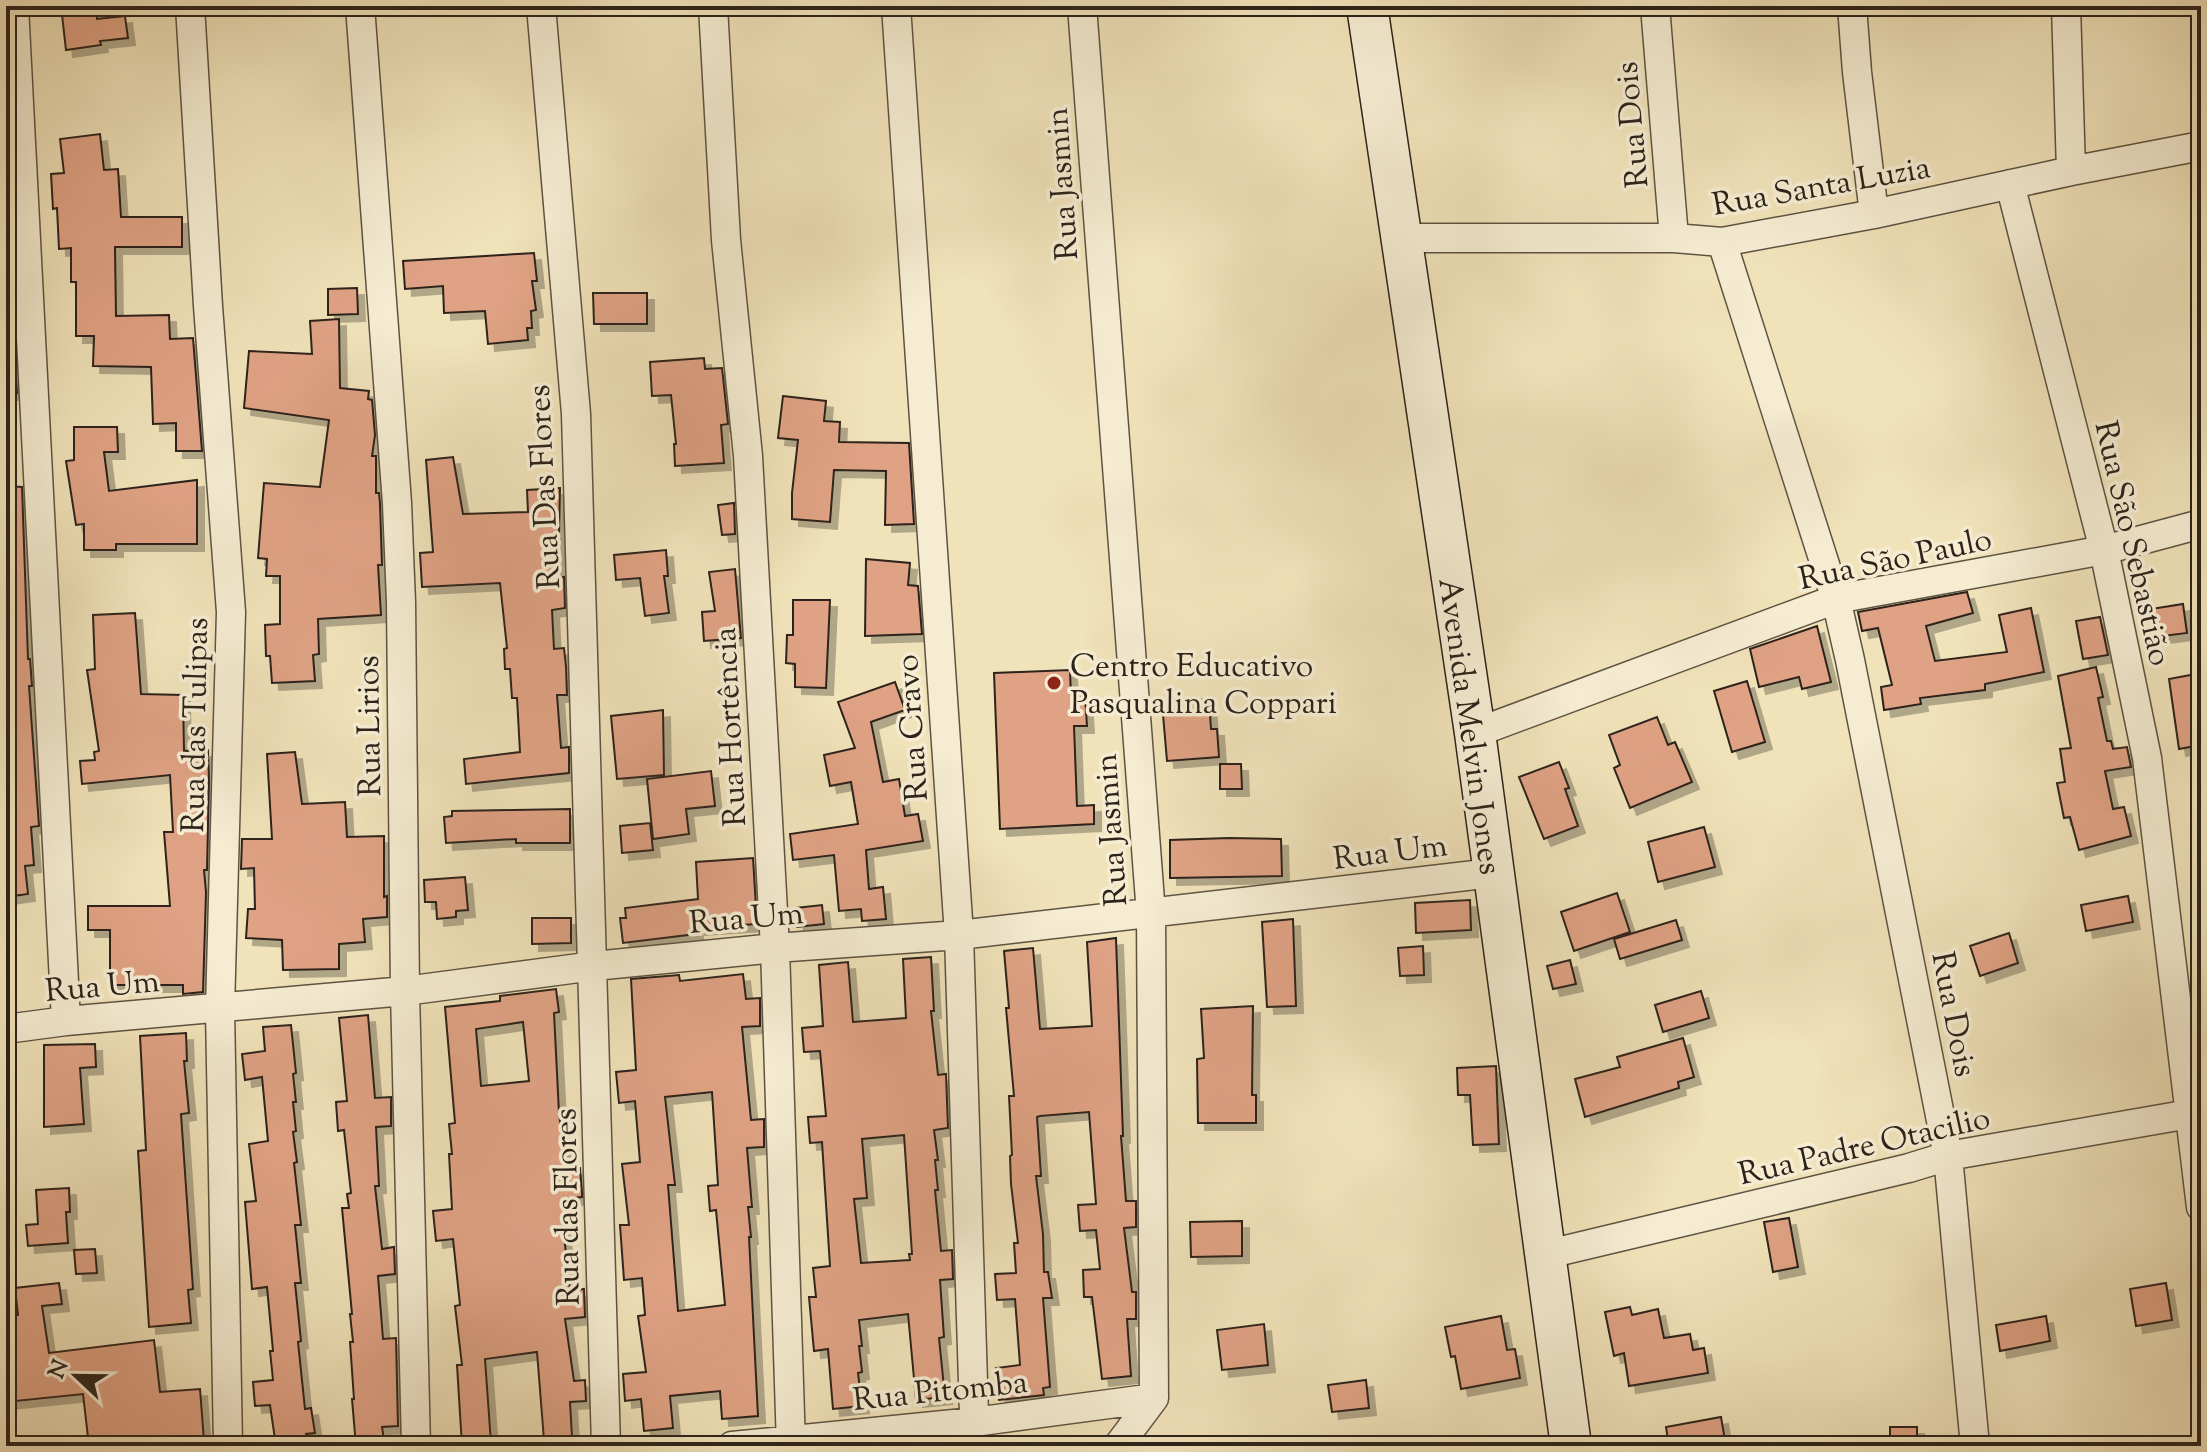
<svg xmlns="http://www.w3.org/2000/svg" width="2207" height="1452" viewBox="0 0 2207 1452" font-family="'Sorts Mill Goudy',serif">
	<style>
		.building { fill: #dfa284; stroke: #2d231b; stroke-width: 2; fill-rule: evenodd; filter: url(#shadow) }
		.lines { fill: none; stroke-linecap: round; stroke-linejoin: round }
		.minor-casing { stroke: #5e5342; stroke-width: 31 }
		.secondary-casing { stroke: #2d231b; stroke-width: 43 }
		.minor { stroke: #f5ecd2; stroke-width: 28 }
		.secondary { stroke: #f5ecd2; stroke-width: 40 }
		.poi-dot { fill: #8f2418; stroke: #f5ecd2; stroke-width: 3 }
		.labels { text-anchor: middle; stroke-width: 7; stroke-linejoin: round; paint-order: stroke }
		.street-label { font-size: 32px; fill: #2d231b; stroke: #f5ecd2 }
		.poi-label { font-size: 32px; fill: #2d231b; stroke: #f5ecd2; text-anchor: start }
	</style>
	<defs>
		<filter id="shadow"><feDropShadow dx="7" dy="7" stdDeviation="0" flood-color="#0004"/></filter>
	</defs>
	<rect width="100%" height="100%" fill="#f0e2b9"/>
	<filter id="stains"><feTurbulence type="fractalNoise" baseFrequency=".0025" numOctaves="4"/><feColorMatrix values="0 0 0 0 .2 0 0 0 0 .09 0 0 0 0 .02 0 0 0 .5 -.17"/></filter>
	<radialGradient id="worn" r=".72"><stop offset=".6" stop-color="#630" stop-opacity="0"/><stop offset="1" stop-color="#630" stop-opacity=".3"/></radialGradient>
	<!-- building -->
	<path class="building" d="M61 6H96L97 19 125 16 128 38 100 41 101 45 66 50Z
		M100 134 104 170 118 169 121 217H182V247H115L116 316 169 315 170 339 193 338 202 451H176V423L153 424 151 367 93 366 94 336H76V282H71V248L59 249 57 208 53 209 51 174 64 173 60 139Z
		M534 253 537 281H532L536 310 531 311 532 328H527L528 340 488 344 485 311 444 313 443 286 405 289 403 261Z
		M357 288 358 314 328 315V289Z
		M593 293H647V324H594Z
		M339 319 340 388 369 391 368 399 372 400 375 435 372 456H376V493H379L380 504 382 565H378L381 615 318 619 319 654 313 655 315 681 272 683 270 656H266L265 625 280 624V576H266L267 559 258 558 264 483 320 487 329 420 244 408 249 351 312 354 310 321Z
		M704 358 705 369 722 368 728 424 721 425 724 463 675 466 674 444H676L671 395 652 396 650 362Z
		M6 364H15L17 393H6Z
		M783 396 826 401 824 421 840 422 839 442 909 443 914 524 885 525 886 471 834 470 830 522 792 519V493L798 440 778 438Z
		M74 427H117L118 452H104L109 491 197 480V544H116V550H84V524L76 525 66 461 74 460Z
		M453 457 463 514 528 512 527 490 560 488 558 578 564 577 565 608 552 610 554 649 564 648 566 667 567 695H557L561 748 569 747V773L466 784 464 759 520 752 517 698H512L510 669H505L504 649 507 648 500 583 422 587 420 553 433 552 426 460Z
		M6 486 22 487 28 659H30L32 686H29L39 826 31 827 34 865 25 866 28 894 6 897Z
		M734 503 735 534 722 535 718 505Z
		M666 550 668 576H664L669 613 645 616 640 578 616 580 614 555Z
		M866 559 910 563 908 585 918 586 922 634 865 636Z
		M735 569 741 638 704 641 702 612 715 611 709 572Z
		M1967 592 1973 613 1926 626 1935 661 2007 652 1999 615 2031 608 2044 672 1985 684V690L1920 698 1921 704 1884 710 1881 687 1892 685 1878 628 1862 631 1858 612Z
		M793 600H830L826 688 795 687V664L786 663 787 635H793Z
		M2183 604 2187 633 2155 637 2151 609Z
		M135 613 141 694 183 695 184 751 208 750 209 779 207 870H204L206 892 203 992 183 994V985H110V930H88V906H170L164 832H173L170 775 82 784 80 761 95 760 94 752 99 751 87 670 95 669 93 615Z
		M2100 617 2108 655 2083 659 2076 621Z
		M1817 626 1831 682 1802 689 1799 677 1759 687 1750 649Z
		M2096 667 2103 697 2098 698 2107 741H2111L2113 749 2127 747 2131 767 2105 771 2113 809 2124 807 2131 836 2079 850 2070 817 2064 818 2057 783 2065 782 2060 749 2071 748 2058 676Z
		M1070 670 1071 696 1085 695 1087 726H1074L1077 806 1094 805V824L1000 829 994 673Z
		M2201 673V745L2179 749 2169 679Z
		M1747 681 1765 742 1732 752 1714 691Z
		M895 682 905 710 871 722 883 782 899 779 905 816 918 814 923 841 866 850 869 889 883 887 886 919 862 921 861 909 839 911 834 855 793 860 790 834 858 824 851 782 830 786 824 755 855 748 838 702Z
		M1209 699 1211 729H1217L1219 757 1167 761 1162 703Z
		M663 710 664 775 617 779 611 716Z
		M1657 717 1668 745 1675 742 1692 782 1630 808 1614 768 1620 765 1609 735Z
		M295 752 302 804 345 802 347 837 384 836V897L387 896V917L363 919 365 942 339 944V969L283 970 282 940 246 938 248 909H255L254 868 241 869 242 839H272L267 754Z
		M1559 762 1569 788 1565 789 1578 826 1544 839 1519 777Z
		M1220 764H1241L1242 789H1220Z
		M711 771 715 806 686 809 689 834 653 839 647 779Z
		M570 809V843H516V839L446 843 444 817 452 816V811Z
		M650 823 653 850 622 853 620 826Z
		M1704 827 1715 867 1658 882 1648 842Z
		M1229 838 1281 839 1282 876 1170 878V840Z
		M753 858 757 924 696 928V934L623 943 620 918H626L625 908 698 899 696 862Z
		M465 877 468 910 456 911V917L437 919 436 902H425L424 880Z
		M1617 893 1630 932 1574 951 1561 912Z
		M2128 896 2133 922 2086 931 2081 905Z
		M1470 900 1471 930 1416 933 1415 903Z
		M822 905 824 924 797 927 796 908Z
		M532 918H571V943L532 944Z
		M1293 919 1296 1006 1267 1007 1262 922Z
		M1676 920 1682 940 1620 959 1614 939Z
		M2009 933 2018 963 1980 976 1970 946Z
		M1116 938 1123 1136H1121L1126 1201H1136V1227L1124 1228 1132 1292H1136V1319H1127L1131 1376 1102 1379 1092 1297H1084L1083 1270 1100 1269 1096 1230 1080 1231 1078 1205 1096 1204 1089 1112 1040 1116 1037 1117 1041 1176H1036L1043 1234 1044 1272H1048L1052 1298H1043L1050 1387 1043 1388 1044 1395 999 1400 996 1368 1020 1365 1015 1299 997 1300 995 1274 1016 1273 1014 1243H1018L1011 1184 1010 1156 1012 1155 1009 1096H1014L1006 1008H1009L1004 951 1033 948 1040 1029 1092 1026 1087 942Z
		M1423 946 1424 975 1400 976 1398 948Z
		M931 957 934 1011H931L938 1075 946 1074 948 1128 934 1130 938 1160H935L938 1190H935L941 1251 952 1250 953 1279 940 1280 944 1337 939 1338 945 1397 916 1400 908 1314 859 1320 862 1346H859L862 1372 858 1373 862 1406 833 1409 828 1349 814 1351 809 1297H816L813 1268 830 1266 822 1142 810 1143 808 1117 826 1116 820 1051 804 1052 802 1028 823 1026 819 965 848 962 853 1022 906 1018 903 959ZM904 1135 912 1254H909L910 1260 861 1263 854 1199 867 1198 862 1139Z
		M1570 960 1576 984 1553 989 1547 966Z
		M743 974 746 999 760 998V1026L742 1027 751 1120 764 1119V1147L747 1148 752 1207H748L751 1237H749L758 1416 722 1419 720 1391 670 1396 673 1428 644 1431 641 1399 625 1401 623 1374 646 1372 638 1316 645 1315 642 1278 624 1280 620 1225H629L622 1164 640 1162 635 1101 619 1103 616 1072 636 1070 631 979 679 975 680 981ZM712 1092 718 1185 708 1186 710 1211 716 1210 725 1305 678 1311 668 1185H675L665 1097Z
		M556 989 559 1012 554 1013 559 1113 566 1169 580 1168 582 1193V1197L563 1199 566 1226H563L570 1291 584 1289 585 1317 565 1319 574 1381 585 1380 586 1401 570 1402 572 1437 544 1440 537 1352 485 1359 491 1443 462 1446 457 1365H462L455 1306 460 1305 453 1239 436 1241 433 1211 452 1209 449 1154H452L449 1124 455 1123 445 1007 500 1001V996ZM523 1022 529 1081 481 1086 476 1029Z
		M1701 991 1709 1018 1663 1032 1655 1005Z
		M1253 1006 1252 1095H1256V1123H1198L1197 1059 1204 1058 1201 1009Z
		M368 1015 375 1098 391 1097V1126L376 1127 379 1186H375L382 1249 394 1247 395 1274 378 1276 383 1339 396 1338 398 1426 382 1427 385 1446H356L352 1399H354L350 1342H353L350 1314H352L342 1208H349L347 1194 351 1193 344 1130 338 1131 336 1102 347 1101 339 1018Z
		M291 1025 296 1073 293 1074 296 1102H293L296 1131 293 1132 297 1162 294 1163 301 1225H295L301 1283H295L301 1341 298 1342 305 1409 311 1408 315 1433 306 1434 308 1446H276L270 1405 255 1406 253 1382 273 1380 270 1351H273L267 1287 252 1289 245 1202 256 1201 249 1144 268 1141 262 1077 245 1080 242 1054 265 1051 263 1027Z
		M186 1033 187 1061H184L189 1113 181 1114 193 1289 188 1290 191 1323 149 1327 138 1151 146 1150 140 1036Z
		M1683 1038 1694 1077 1678 1082 1679 1088 1585 1117 1575 1079 1620 1067 1617 1057Z
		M95 1044 96 1067 80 1068 84 1124 44 1127V1045Z
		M1496 1066 1499 1144 1473 1145 1470 1095H1458L1457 1068Z
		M69 1188 70 1212H66L68 1243 28 1246 26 1225 38 1224 36 1190Z
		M1789 1218 1798 1267 1773 1272 1764 1222Z
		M1242 1221V1256L1191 1257 1190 1222Z
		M95 1249 97 1273 76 1274 74 1250Z
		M59 1283 62 1304 42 1306 49 1353 154 1340 160 1392 200 1389 204 1441H196L197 1446H89L83 1394 6 1402V1317L18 1315 15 1288Z
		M2166 1283 2172 1320 2136 1326 2130 1289Z
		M1630 1307 1632 1315 1658 1309 1664 1338 1690 1334 1693 1350 1704 1348 1708 1373 1629 1386 1624 1353 1614 1356 1605 1312Z
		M1501 1316 1507 1350 1515 1349 1520 1378 1461 1389 1455 1356 1451 1357 1445 1327Z
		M2046 1316 2050 1341 2000 1351 1996 1325Z
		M1264 1324 1268 1365 1222 1370 1217 1330Z
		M1366 1380 1369 1408 1332 1412 1328 1385Z
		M1721 1417 1726 1446H1669L1666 1427Z
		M1890 1427H1917V1446H1890Z"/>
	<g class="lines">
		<defs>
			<path id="minor" d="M14 6 66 1021
				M190 6 208 306 231 612 220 1009 228 1446
				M360 6 397 503 401 602 405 991 416 1446
				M541 6 576 414 606 1446
				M713 6 726 240 748 456 775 948 791 1446
				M896 6 959 935 975 1446
				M1082 6 1151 914 1154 1398 1118 1446
				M1655 6 1674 238
				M1852 6 1857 72 1874 214
				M2066 6 2071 171
				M2010 184 2104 550 2147 758 2201 1207
				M1399 238H1674L1722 242 1874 214 2071 171 2201 146
				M1722 242 1836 599 1850 660 1948 1156 1975 1446
				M1475 733 1836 599 2104 550 2201 524
				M6 1029 66 1021 405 991 594 966 775 948 959 935 1492 873
				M1544 1255 1909 1168 1948 1156 2201 1112
				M732 1446 974 1422 1154 1398"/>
			<path id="secondary" d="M1367 6 1475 733 1571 1446"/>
		</defs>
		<!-- minor casing -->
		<use href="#minor" class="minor-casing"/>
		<!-- secondary casing -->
		<use href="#secondary" class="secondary-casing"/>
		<!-- minor -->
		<use href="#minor" class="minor"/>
		<!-- secondary -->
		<use href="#secondary" class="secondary"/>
	</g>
	<!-- markers -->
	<circle class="poi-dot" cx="1054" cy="683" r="8"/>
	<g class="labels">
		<!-- street labels -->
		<g class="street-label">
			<text transform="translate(1631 125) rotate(-95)" y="11">Rua Dois</text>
			<text transform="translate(1061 184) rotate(-94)" y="11">Rua Jasmin</text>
			<text transform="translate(1821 185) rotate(-10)" y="11">Rua Santa Luzia</text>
			<text transform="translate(543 487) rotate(-93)" y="11">Rua Das Flores</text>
			<text transform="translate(2134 543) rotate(77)" y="11">Rua São Sebastião</text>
			<text transform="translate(1895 558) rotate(-12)" y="11">Rua São Paulo</text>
			<text transform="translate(194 725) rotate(-89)" y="11">Rua das Tulipas</text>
			<text transform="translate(368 726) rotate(-91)" y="11">Rua Lirios</text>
			<text transform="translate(1471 726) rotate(82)" y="11">Avenida Melvin Jones</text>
			<text transform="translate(729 727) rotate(-93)" y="11">Rua Hortência</text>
			<text transform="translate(911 728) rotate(-94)" y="11">Rua Cravo</text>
			<text transform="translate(1110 830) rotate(-94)" y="11">Rua Jasmin</text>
			<text transform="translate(1390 851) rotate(-7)" y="11">Rua Um</text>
			<text transform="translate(746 917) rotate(-5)" y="11">Rua Um</text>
			<text transform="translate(102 985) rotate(-5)" y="11">Rua Um</text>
			<text transform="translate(1955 1014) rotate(79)" y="11">Rua Dois</text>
			<text transform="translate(1864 1145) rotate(-13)" y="11">Rua Padre Otacilio</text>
			<text transform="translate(566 1207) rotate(-91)" y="11">Rua das Flores</text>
			<text transform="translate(940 1390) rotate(-6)" y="11">Rua Pitomba</text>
		</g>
		<!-- poi labels -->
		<g class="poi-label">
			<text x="1070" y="676">Centro Educativo<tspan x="1070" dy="37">Pasqualina Coppari</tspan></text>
		</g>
	</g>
	<!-- margin -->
	<rect width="2207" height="1452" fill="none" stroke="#f0e2b9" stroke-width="32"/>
	<rect x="8" y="8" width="2191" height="1436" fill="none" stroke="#2d231b" stroke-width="4"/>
	<rect x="16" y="16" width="2175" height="1420" fill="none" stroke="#2d231b" stroke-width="2"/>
	<!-- north arrow -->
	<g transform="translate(76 1376) rotate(292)" stroke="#f5ecd2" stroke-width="6" paint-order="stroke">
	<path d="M0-6L14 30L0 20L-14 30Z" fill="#2d231b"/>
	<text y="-12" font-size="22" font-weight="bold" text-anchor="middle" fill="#2d231b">N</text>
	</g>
	<rect width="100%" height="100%" filter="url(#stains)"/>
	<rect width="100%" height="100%" fill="url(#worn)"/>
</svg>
